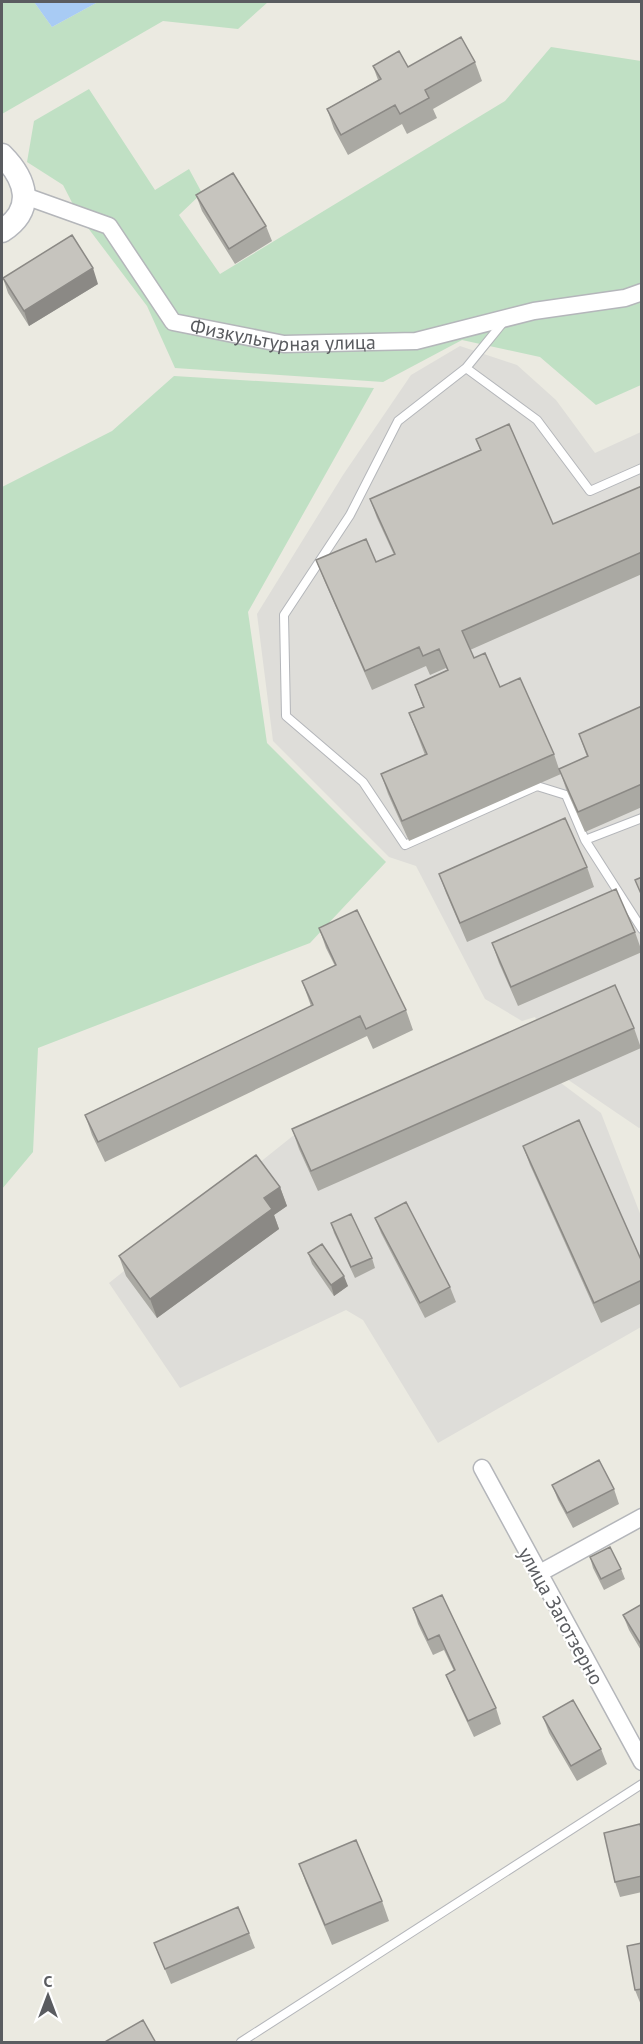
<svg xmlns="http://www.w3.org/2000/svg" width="643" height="2044" viewBox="0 0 643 2044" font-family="'PT Sans',sans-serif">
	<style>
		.industrial { fill: #deddd9 }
		.green { fill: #c0e0c4 }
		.water { fill: #a8cbf4 }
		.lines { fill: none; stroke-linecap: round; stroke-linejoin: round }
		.service-casing { stroke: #b4b6ba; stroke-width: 10 }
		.minor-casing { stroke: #b4b6ba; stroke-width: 19 }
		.secondary-casing { stroke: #b5b7bc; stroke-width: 25 }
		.service { stroke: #fff; stroke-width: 8 }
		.minor { stroke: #fff; stroke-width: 16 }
		.secondary { stroke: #fff; stroke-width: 22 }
		.wall { fill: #aaa9a3 }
		.shaded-wall { fill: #8b8985 }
		.building { fill: #c6c4be; stroke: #8b8985; stroke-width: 1.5 }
		.labels { text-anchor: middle; stroke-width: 4.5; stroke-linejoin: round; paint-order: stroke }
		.street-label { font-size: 20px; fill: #5a5c60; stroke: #fff }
	</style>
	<rect width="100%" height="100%" fill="#ebeae1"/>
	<!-- industrial -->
	<path class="industrial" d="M460 346 517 365 556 400 595 453 641 432V1127L639 1128 564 1077 535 1017 522 1021 485 999 416 866 389 857 273 741 257 614 343 475 411 375Z
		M530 1028 553 1077 601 1113 641 1216V1327L438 1443 363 1320 346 1310 180 1388 109 1283 294 1135Z"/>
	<!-- green -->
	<path class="green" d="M2 2H34L52 27 98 2H268L238 29 163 21 2 114Z
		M551 47 641 61V385L596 405 540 357 462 340 383 382 175 368 147 306 79 216 63 185 27 162 34 121 89 89 155 190 189 169 202 193 179 215 220 274 505 101Z
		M174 376 374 388 248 612 267 743 386 862 310 943 38 1048 33 1152 2 1189V487L112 431Z"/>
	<!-- water -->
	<path class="water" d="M34 2H98L52 27Z"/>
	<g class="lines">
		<defs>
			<path id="service" d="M505 320 466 368 398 421 350 515 284 615 286 716 363 782 405 845 537 786 566 795 585 840 642 929
				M466 368 537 420 590 491 642 468
				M585 840 642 818
				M241 2042 642 1784"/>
			<g id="minor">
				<path id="s1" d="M25 196 109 226 173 322 284 344 416 341 534 311 625 298 642 292"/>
				<path d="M482 1468 642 1762"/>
				<path d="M538 1574 642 1517"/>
			</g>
			<path id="secondary" d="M2 155C26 179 36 209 2 231"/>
		</defs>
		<!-- service casing -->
		<use href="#service" class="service-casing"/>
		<!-- minor casing -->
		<use href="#minor" class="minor-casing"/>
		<!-- secondary casing -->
		<use href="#secondary" class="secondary-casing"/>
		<!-- service -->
		<use href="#service" class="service"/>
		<!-- minor -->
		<use href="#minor" class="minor"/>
		<!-- secondary -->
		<use href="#secondary" class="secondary"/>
	</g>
	<!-- wall -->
	<path class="wall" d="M475 62 482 81 433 109 437 118 407 134 402 124 348 155 334 129 327 109 378 80 373 66 408 67Z
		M196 195 266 226 272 241 235 264 202 211Z
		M3 278 98 284 29 326 8 293Z
		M476 439 553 524 642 486V574L470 650 474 658 500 687 554 754 559 769 587 757 579 734 642 706V807L585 832 566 789 561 774 409 841 388 794 381 774 425 755 409 713 423 707 415 685 447 670 446 668 430 675 426 666 372 690 324 580 316 560 376 562 394 555 377 518 370 499 480 450Z
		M587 867 594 887 467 942 446 893 439 874Z
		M319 928 406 1010 413 1030 373 1049 367 1036 105 1162 92 1135 85 1115 311 1006 302 981 335 966 326 948Z
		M635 932 642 952 518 1006 499 963 492 943Z
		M634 1028 641 1048 318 1191 299 1149 292 1129Z
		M523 1146 642 1262V1303L601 1323 530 1165Z
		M280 1187 287 1206 274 1215 279 1229 157 1318 126 1276 119 1256Z
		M375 1218 450 1287 456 1302 425 1318 381 1233Z
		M331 1223 372 1258 375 1268 355 1278 334 1233Z
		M308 1253 348 1286 334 1296 312 1264Z
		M552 1485 614 1489 619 1504 573 1528 558 1500Z
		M590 1557 621 1569 625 1579 604 1590 593 1568Z
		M442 1595 496 1708 501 1724 474 1737 452 1690 446 1675 454 1671 444 1650 433 1655 418 1624 413 1608Z
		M642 1604V1652L629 1630 623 1615Z
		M543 1717 601 1749 607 1764 577 1781 549 1733Z
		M640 1824 642 1829V1892L620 1897 615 1882Z
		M299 1864 382 1901 389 1921 332 1945 306 1883Z
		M249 1933 255 1948 171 1984 154 1943Z
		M642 1943V2005H641L635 1990Z"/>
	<!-- shaded-wall -->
	<path class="shaded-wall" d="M93 268 98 284 29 326 24 311Z
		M280 1187 287 1206 274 1215 279 1229 157 1318 150 1299 264 1198Z
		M344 1276 348 1286 334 1296 331 1285Z"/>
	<!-- building -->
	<path class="building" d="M461 37 475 62 425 90 429 98 400 114 395 105 341 135 327 109 381 79 373 66 399 51 408 67Z
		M233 173 266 226 229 249 196 195Z
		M72 235 93 268 24 311 3 278Z
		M509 424 553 524 642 486V552L462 631 474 658 485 653 500 687 520 678 554 754 402 821 381 774 427 754 409 713 424 707 415 685 448 670 439 649 423 656 419 647 365 671 316 560 366 539 376 562 395 554 370 499 481 450 476 439Z
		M642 706V784L578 812 559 769 588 756 579 734Z
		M565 818 587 867 460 923 439 874Z
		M642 877V896L635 880Z
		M616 889 635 932 511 987 492 943Z
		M357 910 406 1010 366 1029 360 1016 98 1142 85 1115 313 1005 302 981 336 965 319 928Z
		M615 985 634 1028 311 1171 292 1129Z
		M579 1120 642 1262V1280L594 1303 523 1146Z
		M256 1155 280 1187 264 1198 272 1209 150 1299 119 1256Z
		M406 1202 450 1287 420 1303 375 1218Z
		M351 1214 372 1258 351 1267 331 1223Z
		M322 1244 344 1276 331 1285 308 1253Z
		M599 1460 614 1489 567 1513 552 1485Z
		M610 1547 621 1569 601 1579 590 1557Z
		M442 1595 496 1708 468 1721 446 1675 455 1670 439 1635 428 1640 413 1608Z
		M642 1604V1646L623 1615Z
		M573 1700 601 1749 571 1766 543 1717Z
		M640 1824 642 1832V1876L615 1882 604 1833Z
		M356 1840 382 1901 325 1925 299 1864Z
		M238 1907 249 1933 165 1969 154 1943Z
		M642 1943V1989L635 1990 627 1946Z
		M143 2020 156 2043H103Z"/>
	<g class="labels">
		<!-- street labels -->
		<g class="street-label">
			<text dy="7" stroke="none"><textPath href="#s1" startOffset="316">Физкультурная улица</textPath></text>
			<text transform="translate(561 1616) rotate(61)" y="7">улица Заготзерно</text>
		</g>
	</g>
	<!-- border -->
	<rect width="643" height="2044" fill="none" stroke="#5a5c60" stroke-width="6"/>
	<!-- north arrow -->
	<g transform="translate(48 1996)" stroke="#ffffff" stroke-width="4.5" paint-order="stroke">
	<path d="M0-4.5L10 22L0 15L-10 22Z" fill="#5a5c60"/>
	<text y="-9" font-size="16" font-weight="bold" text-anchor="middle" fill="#5a5c60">С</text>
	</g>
</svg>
